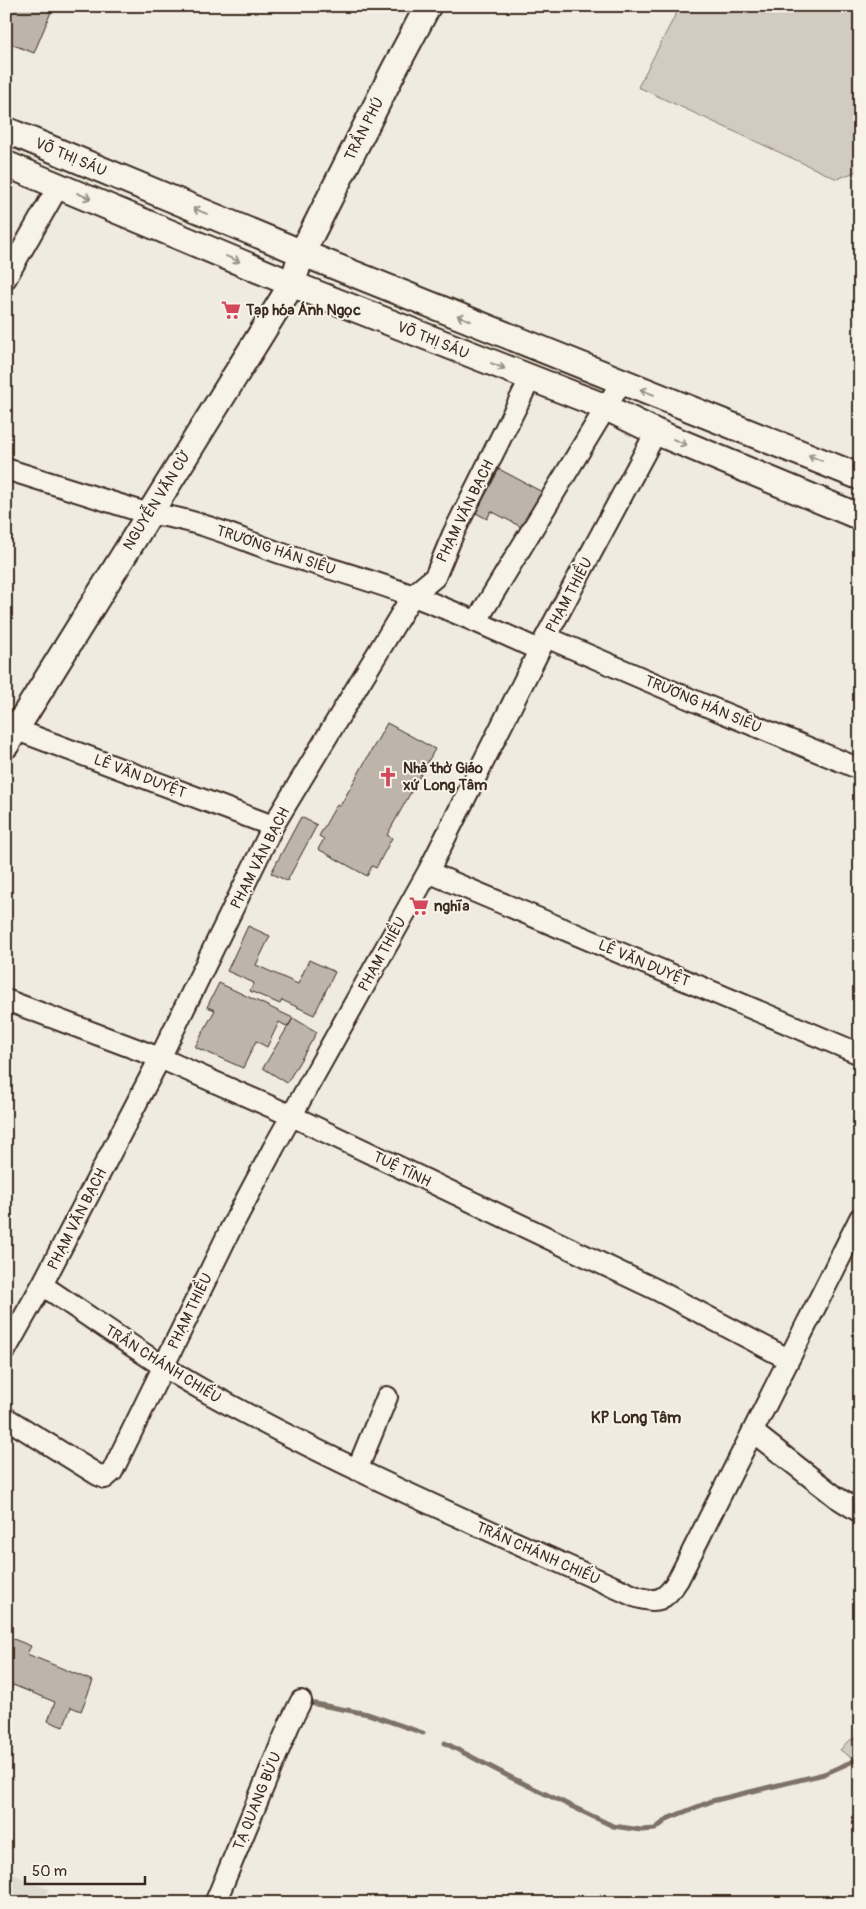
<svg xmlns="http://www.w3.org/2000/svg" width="866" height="1909" viewBox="0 0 866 1909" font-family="Pangolin,sans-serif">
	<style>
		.built { fill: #e0dbd0 }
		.green { fill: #d1cbc0; stroke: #867a6f }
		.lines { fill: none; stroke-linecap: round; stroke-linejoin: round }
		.stream { stroke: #7e7266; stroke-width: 5 }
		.building { fill: #bdb5aa; stroke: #3b2a1e }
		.minor-casing { stroke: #3b2a1e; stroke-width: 24 }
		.major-casing { stroke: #3b2a1e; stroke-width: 29 }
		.minor { stroke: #f7f3e8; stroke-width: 20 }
		.major { stroke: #f7f3e8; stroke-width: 25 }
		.oneway { stroke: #998e83 }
		.labels { text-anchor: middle; stroke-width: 4; stroke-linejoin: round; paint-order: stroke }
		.street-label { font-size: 15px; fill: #3b2a1e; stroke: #f7f3e8 }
		.poi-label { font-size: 15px; font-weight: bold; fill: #3b2a1e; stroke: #f7f3e8; text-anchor: start }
		.neighbourhood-label { font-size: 16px; font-weight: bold; fill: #3b2a1e; stroke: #f7f3e8 }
	</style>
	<rect width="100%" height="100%" fill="#efebe0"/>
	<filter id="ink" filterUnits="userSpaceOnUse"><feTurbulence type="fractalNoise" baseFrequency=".02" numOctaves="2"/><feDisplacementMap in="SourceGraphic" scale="10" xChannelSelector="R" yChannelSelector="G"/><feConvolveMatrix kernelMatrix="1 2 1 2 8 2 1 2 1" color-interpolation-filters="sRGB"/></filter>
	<g filter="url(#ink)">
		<!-- built -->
		<path class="built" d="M6 1871 48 1889 46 1903H6Z"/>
		<!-- green -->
		<path class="green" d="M680 6H860V170L837 179 638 87Z
			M860 1735V1763L840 1750 847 1742Z"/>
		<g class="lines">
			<!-- stream -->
			<path class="stream" d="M305 1702 368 1714 423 1733
				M445 1743 512 1778 613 1826 641 1830 655 1829 669 1818 712 1801 824 1774 860 1758"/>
		</g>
		<!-- building -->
		<path class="building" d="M6 6H38L51 12 34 53 6 42Z
			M499 469 544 493 525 529 491 511 487 519 476 513Z
			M387 723 435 749 387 835 392 838 376 868 372 866 367 876 318 849 324 839 319 836 337 804 340 806Z
			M301 817 317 825 287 881 271 873Z
			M248 926 270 936 256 965 298 984 309 960 335 972 314 1015 282 1000 280 1004 250 991 254 983 227 971Z
			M219 983 293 1018 288 1027 279 1022 267 1047 256 1041 243 1068 195 1047 215 1010 207 1007Z
			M293 1018 317 1032 287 1083 263 1068Z
			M6 1636 31 1646 27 1654 93 1681 81 1711 71 1707 63 1727 48 1721 55 1702 13 1685 6 1702Z"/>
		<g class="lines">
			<defs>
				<path id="minor" d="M6 278 59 185
					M6 469 149 514C196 518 239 539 283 554 327 568 371 580 413 596 456 612 498 631 539 650
					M476 622 622 381
					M546 637 702 704 860 769
					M6 726 273 826
					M428 872 860 1054
					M6 1000 160 1058 292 1116 657 1290 788 1359
					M42 1285C98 1322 152 1362 210 1394 347 1470 492 1531 634 1596 657 1604 665 1601 678 1580L860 1218
					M6 1349 42 1285 160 1058 273 826 412 596 435 577 453 534 530 379
					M6 1418 98 1475 105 1478 112 1472 231 1228 274 1147 428 872 546 637 656 432
					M753 1432 836 1497 860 1512
					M357 1470 387 1397
					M215 1903 289 1725 301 1701"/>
				<path id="major" d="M6 130 302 253 860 477
					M6 164 292 284 605 407 656 432 860 517
					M6 745 292 284 302 253 394 70 428 6"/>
			</defs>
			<!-- minor casing -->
			<use href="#minor" class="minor-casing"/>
			<!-- major casing -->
			<use href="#major" class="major-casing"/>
			<!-- minor -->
			<use href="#minor" class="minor"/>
			<!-- major -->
			<use href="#major" class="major"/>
		</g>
		<!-- one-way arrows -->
		<defs><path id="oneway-shaft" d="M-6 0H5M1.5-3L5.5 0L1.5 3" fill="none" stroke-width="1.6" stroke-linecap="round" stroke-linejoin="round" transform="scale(1.25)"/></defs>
		<g class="oneway">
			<use href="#oneway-shaft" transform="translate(84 196) rotate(23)"/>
			<use href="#oneway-shaft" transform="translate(200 211) rotate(-158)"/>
			<use href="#oneway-shaft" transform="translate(233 259) rotate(23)"/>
			<use href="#oneway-shaft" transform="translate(464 318) rotate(-158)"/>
			<use href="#oneway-shaft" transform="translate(498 366) rotate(22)"/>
			<use href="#oneway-shaft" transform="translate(647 392) rotate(-158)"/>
			<use href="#oneway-shaft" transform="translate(680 442) rotate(23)"/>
			<use href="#oneway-shaft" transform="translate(815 458) rotate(-158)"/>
		</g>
	</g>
	<!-- icons -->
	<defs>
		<symbol id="supermarket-bare" viewBox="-9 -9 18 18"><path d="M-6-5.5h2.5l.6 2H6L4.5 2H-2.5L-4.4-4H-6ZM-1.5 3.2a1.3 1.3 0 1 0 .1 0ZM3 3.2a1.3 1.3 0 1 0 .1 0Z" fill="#d1495b" stroke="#f7f3e8" stroke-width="2.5" paint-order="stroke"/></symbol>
		<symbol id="church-bare" viewBox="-9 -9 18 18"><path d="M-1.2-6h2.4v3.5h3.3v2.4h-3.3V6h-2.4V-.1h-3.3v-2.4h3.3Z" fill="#d1495b" stroke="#f7f3e8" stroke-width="2.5" paint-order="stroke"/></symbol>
	</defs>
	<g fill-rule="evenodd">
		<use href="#supermarket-bare" x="217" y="296" width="28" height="28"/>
		<use href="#church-bare" x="374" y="763" width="28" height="28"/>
		<use href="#supermarket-bare" x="405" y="892" width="28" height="28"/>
	</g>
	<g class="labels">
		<!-- street labels -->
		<g class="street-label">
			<text transform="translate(364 129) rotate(-63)" y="5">TRẦN PHÚ</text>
			<text transform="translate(71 157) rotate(23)" y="5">VÕ THỊ SÁU</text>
			<text transform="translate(433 340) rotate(22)" y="5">VÕ THỊ SÁU</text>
			<text transform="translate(157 500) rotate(-58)" y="5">NGUYỄN VĂN CỪ</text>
			<text transform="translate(465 511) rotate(-64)" y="5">PHẠM VĂN BẠCH</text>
			<text transform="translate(276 550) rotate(19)" y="5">TRƯƠNG HÁN SIÊU</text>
			<text transform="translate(569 595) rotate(-62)" y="5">PHẠM THIỀU</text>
			<text transform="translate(703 704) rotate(23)" y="5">TRƯƠNG HÁN SIÊU</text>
			<text transform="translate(140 776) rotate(21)" y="5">LÊ VĂN DUYỆT</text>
			<text transform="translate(260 858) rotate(-63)" y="5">PHẠM VĂN BẠCH</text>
			<text transform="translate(382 954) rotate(-61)" y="5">PHẠM THIỀU</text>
			<text transform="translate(644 963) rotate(23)" y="5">LÊ VĂN DUYỆT</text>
			<text transform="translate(402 1169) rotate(26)" y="5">TUỆ TĨNH</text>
			<text transform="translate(77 1219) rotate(-63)" y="5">PHẠM VĂN BẠCH</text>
			<text transform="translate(190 1311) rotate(-64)" y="5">PHẠM THIỀU</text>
			<text transform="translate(163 1364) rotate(32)" y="5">TRẦN CHÁNH CHIẾU</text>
			<text transform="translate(538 1553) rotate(24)" y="5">TRẦN CHÁNH CHIẾU</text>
			<text transform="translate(257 1801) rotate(-68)" y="5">TẠ QUANG BỬU</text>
		</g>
		<!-- poi labels -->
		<g class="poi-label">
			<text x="246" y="315">Tạp hóa Ánh Ngọc</text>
			<text x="403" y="773">Nhà thờ Giáo<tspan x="403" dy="17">xứ Long Tâm</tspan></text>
			<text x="434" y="911">nghĩa</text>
		</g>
		<!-- neighbourhood labels -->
		<g class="neighbourhood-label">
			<text x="636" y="1423">KP Long Tâm</text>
		</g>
	</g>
	<!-- margin -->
	<rect width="866" height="1909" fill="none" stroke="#f7f3e8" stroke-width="25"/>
	<rect x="12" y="12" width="841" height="1884" fill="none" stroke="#3b2a1e" stroke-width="2" filter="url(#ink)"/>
	<!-- scale -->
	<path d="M25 1876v8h120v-8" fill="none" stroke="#3b2a1e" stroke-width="2.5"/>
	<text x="32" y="1876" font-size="15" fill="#3b2a1e" stroke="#f7f3e8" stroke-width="4" paint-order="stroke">50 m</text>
</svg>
